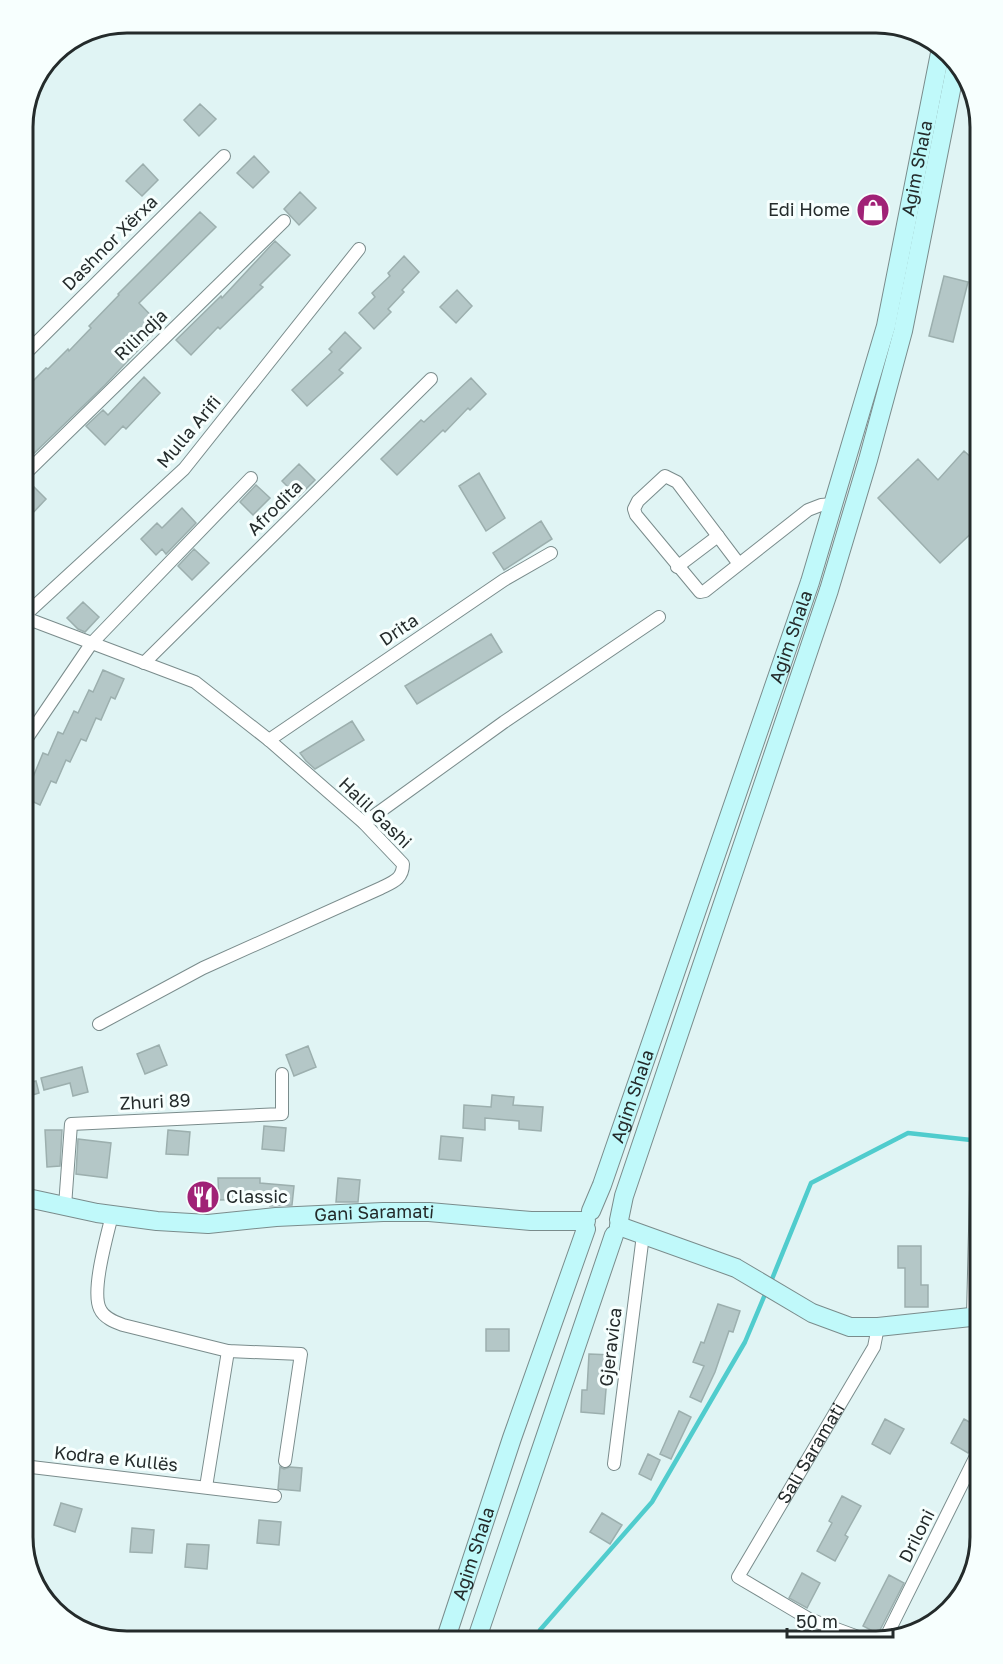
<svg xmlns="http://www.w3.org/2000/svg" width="1003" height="1664" viewBox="0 0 1003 1664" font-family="'Golos Text',sans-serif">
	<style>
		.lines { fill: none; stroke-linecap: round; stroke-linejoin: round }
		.stream { stroke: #50cccd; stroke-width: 4.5 }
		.building { fill: #b4c7c7; stroke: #9cafae; stroke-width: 1.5 }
		.street-casing { stroke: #7a8c8c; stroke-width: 14 }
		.secondary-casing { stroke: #7a8c8c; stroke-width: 20 }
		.street { stroke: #fff; stroke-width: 12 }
		.secondary { stroke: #c0f9fa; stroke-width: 18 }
		.labels { text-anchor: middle; stroke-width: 6; stroke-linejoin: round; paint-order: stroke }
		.street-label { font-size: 18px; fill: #242b2b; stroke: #f7fffe }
		.poi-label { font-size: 18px; fill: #242b2b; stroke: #f7fffe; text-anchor: end }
		.rim { fill: none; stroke: #242b2b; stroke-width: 3 }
	</style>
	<rect width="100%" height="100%" fill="#e0f4f4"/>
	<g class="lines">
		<!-- stream -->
		<path class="stream" d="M770 1284 811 1183 908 1133 980 1141
			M536 1641 540 1630 652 1502 745 1342 766 1292"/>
	</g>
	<!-- building -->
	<path class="building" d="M200 104 216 119 199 136 184 120Z
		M254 156 269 172 253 188 237 173Z
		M143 164 158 180 142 196 126 181Z
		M300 192 316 208 299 225 284 209Z
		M200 212 216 227 139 303 161 326 105 385 23 464V391L46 368 48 369 68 349 69 351 91 328 89 326 119 295 118 294Z
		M275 241 290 255 260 285 263 287 220 329 218 327 191 355 176 340 221 296 222 298Z
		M404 256 419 272 402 290 404 292 388 309 391 312 374 329 359 313 375 297 372 293 390 276 388 273Z
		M944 276 968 282 953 342 929 336Z
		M457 290 472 306 456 323 440 307Z
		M345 332 361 348 339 370 343 373 307 406 292 390 332 352 329 349Z
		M144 377 160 393 126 429 123 426 105 445 86 426 103 410 108 415Z
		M471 378 486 394 470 410 468 408 445 432 443 430 397 475 381 459 421 420 424 422Z
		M964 451 981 466V524L940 563 878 498 918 459 938 480Z
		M299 464 315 480 298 497 282 481Z
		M479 473 505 518 486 531 459 486Z
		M29 482 46 499 30 516 23 509V484Z
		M256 485 270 498 253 515 240 502Z
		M182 508 196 523 166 554 162 549 156 555 141 539 157 523 162 528Z
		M541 521 552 539 504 570 493 553Z
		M194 549 209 563 192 580 178 566Z
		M83 602 99 617 85 632 78 629 67 618Z
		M491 634 502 652 417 704 405 686Z
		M103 670 124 679 115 699 111 697 101 720 96 718 86 741 81 739 70 762 66 760 56 783 51 781 40 805 23 797V786L28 775 33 777 43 753 48 755 58 732 63 734 74 711 78 713 89 690 93 692Z
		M352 721 364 740 315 769 306 761 300 753Z
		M159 1045 167 1065 145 1074 137 1054Z
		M308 1046 316 1067 294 1076 286 1055Z
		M82 1067 88 1092 73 1096 70 1083 44 1090 41 1078Z
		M36 1081 39 1093 23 1098V1084Z
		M492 1095 514 1097 513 1105 543 1107 541 1131 519 1129V1121L485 1118V1130L463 1128 464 1105 491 1107Z
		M264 1126 286 1128 284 1151 262 1149Z
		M45 1130H62L60 1166 47 1167Z
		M168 1130 190 1132 188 1155 166 1154Z
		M441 1136 463 1138 461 1161 439 1159Z
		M78 1139 111 1143 107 1178 76 1174Z
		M218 1178H260V1183L294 1186 292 1205 270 1206V1199L219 1200Z
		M338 1178 360 1180 358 1202H336Z
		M898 1246H921V1285H928V1307H905V1268H898Z
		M718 1304 740 1311 733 1332 729 1331 715 1372 701 1402 690 1397 704 1366 693 1362 701 1342 704 1343Z
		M486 1329H509V1351H486Z
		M589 1354 613 1355 611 1377H607L604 1414 581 1412 582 1390H587Z
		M679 1411 691 1417 671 1459 660 1454Z
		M885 1419 904 1429 890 1454 872 1444Z
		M964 1419 980 1428V1432L968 1453 951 1443Z
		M648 1454 660 1460 651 1480 639 1474Z
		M280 1467 284 1469 290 1467 302 1468 300 1491 278 1489Z
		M842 1496 861 1506 845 1535 848 1537 835 1561 817 1551 832 1523 829 1521Z
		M61 1503 82 1509 75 1532 54 1525Z
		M602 1513 622 1525 610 1544 590 1532Z
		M259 1520 281 1522 279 1545 257 1543Z
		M132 1528 154 1530 152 1553 130 1552Z
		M187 1544 209 1545 207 1569 185 1567Z
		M802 1573 820 1583 807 1608 789 1598Z
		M889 1575 904 1583 878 1634 863 1626Z"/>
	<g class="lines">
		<defs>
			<g id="street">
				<path d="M23 356 224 156"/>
				<path d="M23 476 284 221"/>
				<path d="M739 564 677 482 665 476 638 501 634 509 636 515 700 592 705 591 808 510 821 505 833 504"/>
				<path d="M677 567 718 536"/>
				<path d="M144 663 431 379"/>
				<path d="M269 740 504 580 551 553"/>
				<path d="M23 744 91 644 251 478"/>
				<path d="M364 823 504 722 659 617"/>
				<path d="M99 1024 203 968 381 888C393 882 403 879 403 864L364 823 269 740 195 682 23 617 184 469 359 249"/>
				<path d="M65 1206 71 1124 282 1114V1074"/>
				<path d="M112 1215C107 1236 91 1291 100 1309 104 1318 115 1322 123 1325L228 1351 301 1354 285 1461"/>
				<path d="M973 1316 976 1189"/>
				<path d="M614 1464 643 1235"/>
				<path d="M23 1466 275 1496"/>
				<path d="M206 1487 228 1351"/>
				<path d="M885 1639 980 1448"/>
				<path id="s1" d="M869 1641 809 1619 738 1577 874 1347 878 1327"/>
			</g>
			<g id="secondary">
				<path id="s2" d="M23 1197 97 1213 157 1221 208 1224 276 1217 383 1212H429L531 1221H586"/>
				<path id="s3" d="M591 1211 602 1185 810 582 886 326 941 48"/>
				<path d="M619 1220 624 1196 829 590 868 460 903 331 956 65"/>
				<path d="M619 1226 736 1268 812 1313 850 1327H878L980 1316"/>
				<path id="s4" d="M445 1641 512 1438 586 1229"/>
				<path d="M476 1641 614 1235"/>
			</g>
		</defs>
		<!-- street casing -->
		<use href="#street" class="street-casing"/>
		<!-- secondary casing -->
		<use href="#secondary" class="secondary-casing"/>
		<!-- street -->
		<use href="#street" class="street"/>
		<!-- secondary -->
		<use href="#secondary" class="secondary"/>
	</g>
	<!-- icons -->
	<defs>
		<symbol id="shop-disc" viewBox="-11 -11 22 22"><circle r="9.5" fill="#a02276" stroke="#f7fffe"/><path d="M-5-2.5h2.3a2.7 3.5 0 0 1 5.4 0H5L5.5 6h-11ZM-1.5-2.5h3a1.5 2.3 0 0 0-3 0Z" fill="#fff"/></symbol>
		<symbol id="restaurant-disc" viewBox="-11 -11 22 22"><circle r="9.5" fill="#a02276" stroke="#f7fffe"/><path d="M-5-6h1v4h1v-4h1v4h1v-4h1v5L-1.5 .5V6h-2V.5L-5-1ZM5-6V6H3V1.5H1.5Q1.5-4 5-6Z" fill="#fff"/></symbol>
	</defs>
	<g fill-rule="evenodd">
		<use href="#shop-disc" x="854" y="191" width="38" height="38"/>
		<use href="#restaurant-disc" x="184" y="1178" width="38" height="38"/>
	</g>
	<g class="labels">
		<!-- street labels -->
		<g class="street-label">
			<text dy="6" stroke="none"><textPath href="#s3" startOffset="1094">Agim Shala</textPath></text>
			<text transform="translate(110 243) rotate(-45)" y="6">Dashnor Xërxa</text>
			<text transform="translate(141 335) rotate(-44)" y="6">Rilindja</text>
			<text transform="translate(189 432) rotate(-50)" y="6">Mulla Arifi</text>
			<text transform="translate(275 508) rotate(-45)" y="6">Afrodita</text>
			<text transform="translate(399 630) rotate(-34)" y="6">Drita</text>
			<text dy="6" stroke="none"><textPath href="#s3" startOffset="608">Agim Shala</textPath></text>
			<text transform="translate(375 813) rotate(44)" y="6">Halil Gashi</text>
			<text dy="6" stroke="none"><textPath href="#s3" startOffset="122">Agim Shala</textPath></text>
			<text transform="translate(155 1102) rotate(-3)" y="6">Zhuri 89</text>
			<text dy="6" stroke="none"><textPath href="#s2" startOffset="354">Gani Saramati</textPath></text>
			<text transform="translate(611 1347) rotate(-83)" y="6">Gjeravica</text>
			<text dy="6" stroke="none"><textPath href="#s1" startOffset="290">Sali Saramati</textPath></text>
			<text transform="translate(116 1459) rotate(6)" y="6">Kodra e Kullës</text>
			<text transform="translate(917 1536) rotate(-63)" y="6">Driloni</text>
			<text dy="6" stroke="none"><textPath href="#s4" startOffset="92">Agim Shala</textPath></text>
		</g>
		<!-- poi labels -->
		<g class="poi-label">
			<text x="850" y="216">Edi Home</text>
			<text x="226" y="1203" text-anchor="start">Classic</text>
		</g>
	</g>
	<!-- crop -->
	<path d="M0 0H1003V1664H0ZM127 33H876A94 94 0 0 1 970 127V1537A94 94 0 0 1 876 1631H127A94 94 0 0 1 33 1537V127A94 94 0 0 1 127 33Z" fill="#f7fffe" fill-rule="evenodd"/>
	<path class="rim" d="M127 33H876A94 94 0 0 1 970 127V1537A94 94 0 0 1 876 1631H127A94 94 0 0 1 33 1537V127A94 94 0 0 1 127 33Z"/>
	<!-- scale -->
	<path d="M787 1628v9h106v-9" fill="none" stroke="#242b2b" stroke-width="3"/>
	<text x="796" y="1628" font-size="18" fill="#242b2b" stroke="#f7fffe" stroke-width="4.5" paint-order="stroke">50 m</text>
</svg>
